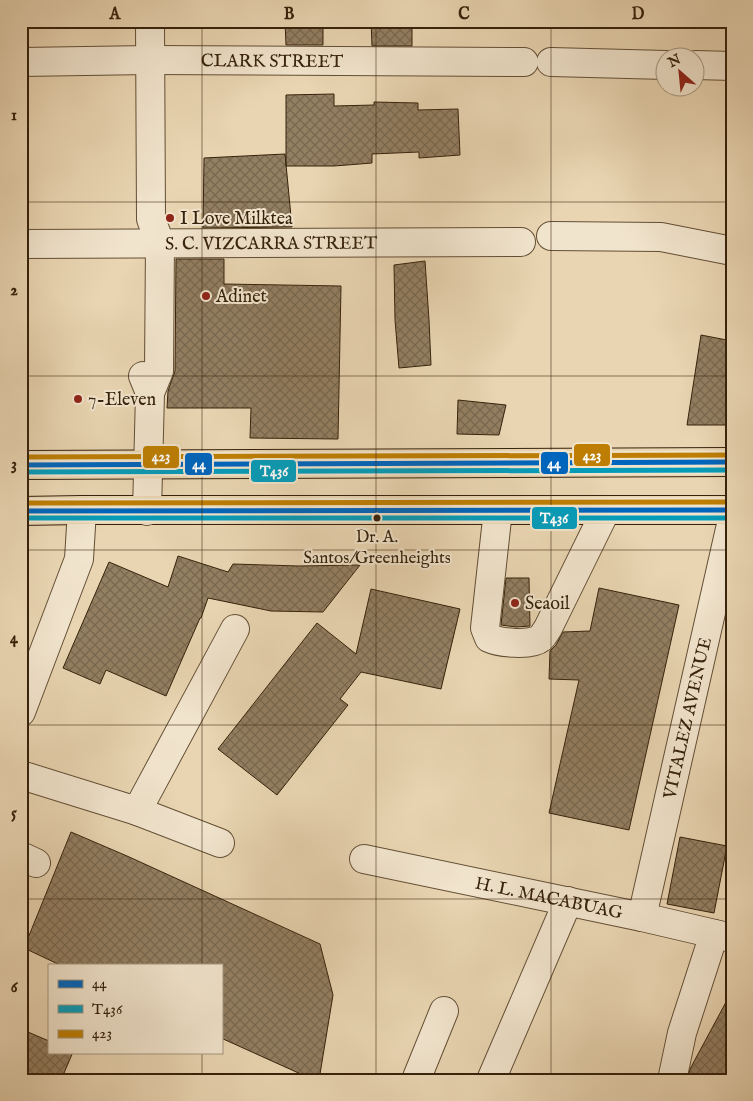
<svg xmlns="http://www.w3.org/2000/svg" width="753" height="1101" viewBox="0 0 753 1101" font-family="'IM FELL English',serif">
	<style>
		.building { fill: url(#building-cross-hatch); stroke: #36220b }
		.lines { fill: none; stroke-linecap: round; stroke-linejoin: round }
		.minor-casing { stroke: #634f35; stroke-width: 30 }
		.major-casing { stroke: #36220b; stroke-width: 30 }
		.minor { stroke: #f1e4cd; stroke-width: 28 }
		.major { stroke: #e9d5b2; stroke-width: 28 }
		.bus-1-casing { stroke: #f1e4cd; stroke-width: 9 }
		.bus-2-casing { stroke: #f1e4cd; stroke-width: 9 }
		.bus-3-casing { stroke: #f1e4cd; stroke-width: 9 }
		.bus-1 { stroke: #0065bd; stroke-width: 5 }
		.bus-2 { stroke: #059cba; stroke-width: 5 }
		.bus-3 { stroke: #bd7e03; stroke-width: 5 }
		.grid { fill: none; stroke: #36220b; stroke-width: 1; stroke-opacity: 0.55 }
		.poi-dot { fill: #8f2418; stroke: #f1e4cd; stroke-width: 2 }
		.bus-dot { fill: #36220b; stroke: #f1e4cd; stroke-width: 2 }
		.labels { text-anchor: middle; stroke-width: 4; stroke-linejoin: round; paint-order: stroke }
		.bus-label { font-size: 17px; fill: #36220b; stroke: #f1e4cd }
		.street-label { font-size: 18px; fill: #36220b; stroke: #f1e4cd }
		.poi-label { font-size: 18px; fill: #36220b; stroke: #f1e4cd; text-anchor: start }
		.line-badge { stroke: #f1e4cd; stroke-width: 2 }
		.badge-label { font-size: 14px; text-anchor: middle; font-weight: bold; fill: #fff }
		.neatline { fill: none; stroke: #36220b; stroke-width: 2 }
		.grid-label { font-size: 16px; text-anchor: middle; font-weight: bold; fill: #36220b }
	</style>
	<defs>
		<pattern id="building-cross-hatch" width="8" height="8" patternUnits="userSpaceOnUse" patternTransform="scale(1.25)"><rect width="8" height="8" fill="#937f62"/><path d="M0 0l8 8M0 8l8-8" fill="none" stroke="#79684f"/></pattern>
	</defs>
	<rect width="100%" height="100%" fill="#e9d5b2"/>
	<filter id="stains"><feTurbulence type="fractalNoise" baseFrequency=".004" numOctaves="4"/><feColorMatrix values="0 0 0 0 .2 0 0 0 0 .09 0 0 0 0 .02 0 0 0 .5 -.17"/></filter>
	<radialGradient id="worn" r=".72"><stop offset=".6" stop-color="#630" stop-opacity="0"/><stop offset="1" stop-color="#630" stop-opacity=".3"/></radialGradient>
	<!-- building -->
	<path class="building" d="M285 21H323V45H286Z
		M371 21H412V46H372Z
		M334 94V106L374 105V102L418 103V110L458 109 460 155 419 158V152L372 154V163L334 166H286V95Z
		M285 154 292 227 203 228 204 158Z
		M176 259H224V284L341 286 338 439 250 438 251 408H167L168 391 175 371Z
		M425 261 429 320 431 365 399 368 395 320 394 265Z
		M701 335 732 341V425H687Z
		M458 400 506 405 499 435 457 434Z
		M178 556 228 572 233 564 299 566 360 565 323 612 271 611 208 598 201 618H200L166 696 106 670 100 684 63 668 109 562 168 587Z
		M506 578H529L530 626 516 627 501 625Z
		M599 588 679 605 629 830 549 813 579 680 549 679 550 651 556 645 563 632 590 631Z
		M371 589 460 609 441 689 361 672 340 699 348 705 277 795 218 749 317 623 356 654Z
		M71 832 127 856 320 944 333 995 319 1080H314L221 1038V965H60L24 948Z
		M680 837 727 846 714 913 667 904Z
		M732 991V1080H688L690 1069Z
		M21 1029 49 1041V1052H73L61 1080H21Z"/>
	<g class="lines">
		<defs>
			<g id="minor">
				<path id="s1" d="M21 62 149 60 524 62"/>
				<path d="M551 62 666 65"/>
				<path d="M696 65 732 66"/>
				<path d="M551 236 661 237 732 251"/>
				<path id="s2" d="M21 244 521 242"/>
				<path d="M143 376 150 393 147 511"/>
				<path d="M150 393 159 371 160 243 151 219 150 21"/>
				<path d="M498 510 485 628 489 638C500 643 531 646 541 638 544 635 546 631 548 628L606 510"/>
				<path d="M21 712 79 559 82 510"/>
				<path d="M21 775 137 811 220 843"/>
				<path d="M137 811 235 629"/>
				<path d="M21 856 36 863"/>
				<path id="s3" d="M364 859 642 917 732 938"/>
				<path id="s4" d="M642 917 732 520"/>
				<path d="M416 1080 444 1011"/>
				<path d="M491 1080 568 901"/>
				<path d="M672 1080 682 1033 714 934"/>
			</g>
			<path id="major" d="M21 465 732 462
				M21 511 82 510H732"/>
		</defs>
		<!-- minor casing -->
		<use href="#minor" class="minor-casing"/>
		<!-- major casing -->
		<use href="#major" class="major-casing"/>
		<!-- minor -->
		<use href="#minor" class="minor"/>
		<!-- major -->
		<use href="#major" class="major"/>
		<defs>
			<path id="bus-1" d="M21 465 732 462
				M21 511 732 510"/>
			<path id="bus-2" d="M21 472 732 470
				M21 518H732"/>
			<path id="bus-3" d="M21 457 732 455
				M21 503 732 502"/>
		</defs>
		<!-- bus-1 casing -->
		<use href="#bus-1" class="bus-1-casing"/>
		<!-- bus-2 casing -->
		<use href="#bus-2" class="bus-2-casing"/>
		<!-- bus-3 casing -->
		<use href="#bus-3" class="bus-3-casing"/>
		<!-- bus-1 -->
		<use href="#bus-1" class="bus-1"/>
		<!-- bus-2 -->
		<use href="#bus-2" class="bus-2"/>
		<!-- bus-3 -->
		<use href="#bus-3" class="bus-3"/>
	</g>
	<!-- grid -->
	<path class="grid" d="M202 21V965M376 21V1080M551 21V1080M21 202H732M21 376H732M21 550H732M21 725H732M21 899H732M202 1052V1080"/>
	<!-- markers -->
	<g class="poi-dot">
		<circle cx="170" cy="218" r="5"/>
		<circle cx="206" cy="296" r="5"/>
		<circle cx="78" cy="399" r="5"/>
		<circle cx="515" cy="603" r="5"/>
	</g>
	<circle class="bus-dot" cx="377" cy="518" r="4.5"/>
	<g class="labels">
		<!-- bus labels -->
		<g class="bus-label">
			<text x="377" y="542">Dr. A.<tspan x="377" dy="21">Santos/Greenheights</tspan></text>
		</g>
		<!-- street labels -->
		<g class="street-label">
			<text dy="6" stroke="none"><textPath href="#s1" startOffset="251">CLARK STREET</textPath></text>
			<text dy="6" stroke="none"><textPath href="#s2" startOffset="250">S. C. VIZCARRA STREET</textPath></text>
			<text dy="6" stroke="none"><textPath href="#s4" startOffset="204">VITALEZ AVENUE</textPath></text>
			<text dy="6" stroke="none"><textPath href="#s3" startOffset="189">H. L. MACABUAG</textPath></text>
		</g>
		<!-- poi labels -->
		<g class="poi-label">
			<text x="180" y="224">I Love Milktea</text>
			<text x="216" y="302">Adinet</text>
			<text x="88" y="405">7-Eleven</text>
			<text x="525" y="609">Seaoil</text>
		</g>
	</g>
	<g class="line-badge">
		<rect x="573" y="443" width="38" height="24" rx="5" fill="#bd7e03"/>
		<rect x="142" y="445" width="38" height="24" rx="5" fill="#bd7e03"/>
		<rect x="540" y="451" width="29" height="24" rx="5" fill="#0065bd"/>
		<rect x="184" y="452" width="29" height="24" rx="5" fill="#0065bd"/>
		<rect x="250" y="459" width="47" height="24" rx="5" fill="#059cba"/>
		<rect x="531" y="506" width="47" height="24" rx="5" fill="#059cba"/>
	</g>
	<g class="badge-label">
		<text x="592" y="460">423</text>
		<text x="161" y="461">423</text>
		<text x="554" y="468">44</text>
		<text x="199" y="469">44</text>
		<text x="274" y="476">T436</text>
		<text x="554" y="523">T436</text>
	</g>
	<!-- margin -->
	<rect width="753" height="1101" fill="none" stroke="#e9d5b2" stroke-width="55"/>
	<!-- legend -->
	<rect x="48" y="964" width="175" height="90" fill="#f1e4cd" stroke="#a6967f"/>
	<rect x="58" y="980" width="25" height="8" fill="#0065bd" stroke="#a6967f"/>
	<text x="92" y="988" font-size="15" fill="#36220b">44</text>
	<rect x="58" y="1005" width="25" height="8" fill="#059cba" stroke="#a6967f"/>
	<text x="92" y="1014" font-size="15" fill="#36220b">T436</text>
	<rect x="58" y="1030" width="25" height="8" fill="#bd7e03" stroke="#a6967f"/>
	<text x="92" y="1038" font-size="15" fill="#36220b">423</text>
	<!-- north arrow -->
	<g transform="translate(680 72) rotate(333)"><circle r="24" fill="#f1e4cd" stroke="#a6967f"/>
	<path d="M0-4L9 19L0 12L-9 19Z" fill="#8f2418"/>
	<text y="-8" font-size="14" font-weight="bold" text-anchor="middle" fill="#36220b">N</text>
	</g>
	<rect x="28" y="28" width="698" height="1046" class="neatline"/>
	<g class="grid-label">
		<text x="115" y="19">A</text>
		<text x="289" y="19">B</text>
		<text x="464" y="19">C</text>
		<text x="638" y="19">D</text>
		<text x="14" y="120">1</text>
		<text x="14" y="295">2</text>
		<text x="14" y="469">3</text>
		<text x="14" y="643">4</text>
		<text x="14" y="818">5</text>
		<text x="14" y="992">6</text>
	</g>
	<rect width="100%" height="100%" filter="url(#stains)"/>
	<rect width="100%" height="100%" fill="url(#worn)"/>
</svg>
